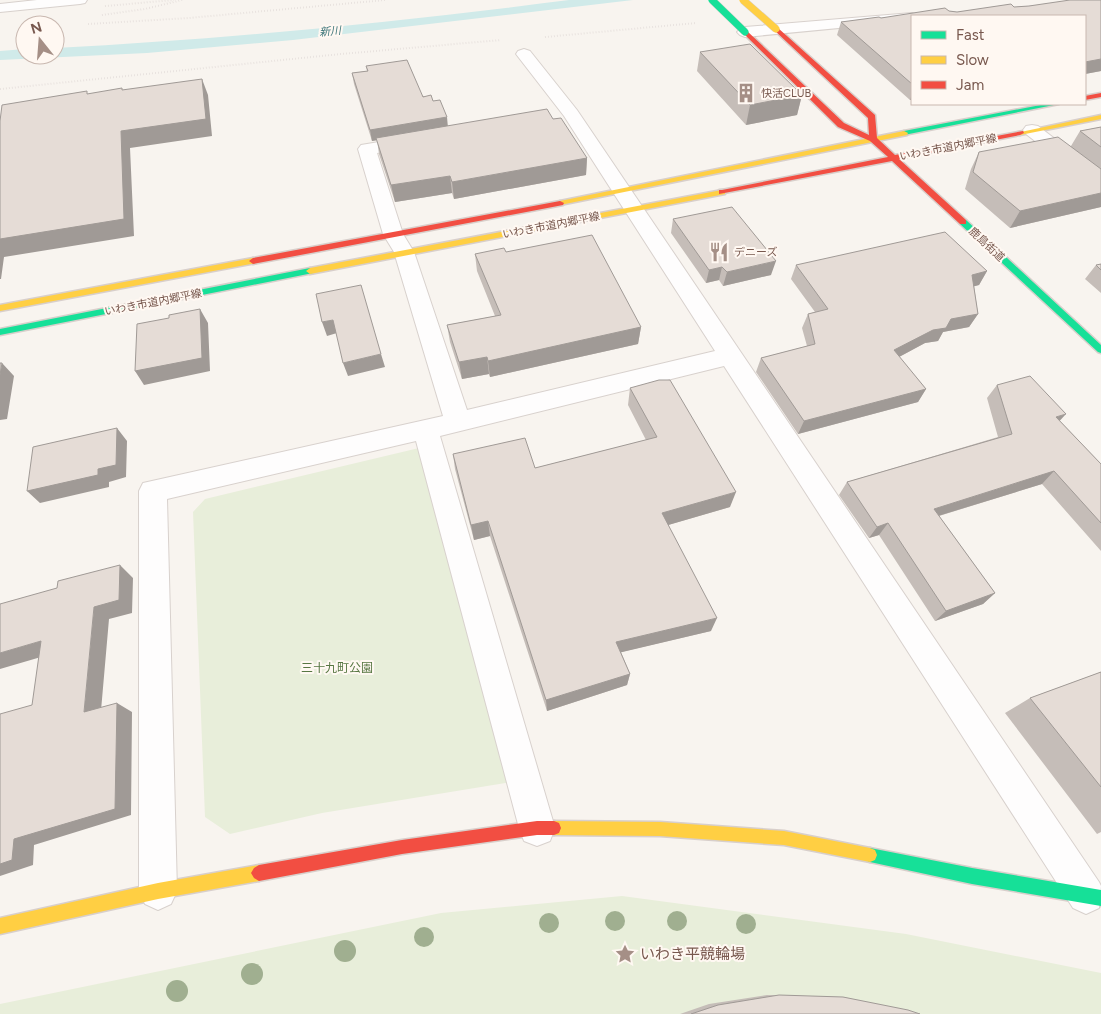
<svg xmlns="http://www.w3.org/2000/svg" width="1101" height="1014" viewBox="0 0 1101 1014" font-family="Figtree,'Noto Sans JP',sans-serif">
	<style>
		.green { fill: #e8eeda }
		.water { fill: #d0eae9 }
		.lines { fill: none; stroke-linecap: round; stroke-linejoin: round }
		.street-casing { stroke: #d8d1cd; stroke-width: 2 }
		.fast-casing { stroke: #d8cfcb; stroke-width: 3 }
		.slow-casing { stroke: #d8cfcb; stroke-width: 3 }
		.jam-casing { stroke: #d8cfcb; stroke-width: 3 }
		.path { stroke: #dad2d0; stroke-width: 2; stroke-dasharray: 0.5 2.5; stroke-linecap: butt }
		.street { fill: #fefdfd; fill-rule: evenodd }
		.fast { fill: #16e098; fill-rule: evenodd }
		.slow { fill: #ffcf43; fill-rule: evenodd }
		.jam { fill: #f24e42; fill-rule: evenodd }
		.fast-bridge-casing { stroke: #d8cfcb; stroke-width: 8; stroke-linecap: butt }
		.slow-bridge-casing { stroke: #d8cfcb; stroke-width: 8; stroke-linecap: butt }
		.fast-bridge { stroke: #16e098; stroke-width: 7 }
		.slow-bridge { stroke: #ffcf43; stroke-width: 7 }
		.tree { fill: #a0af90 }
		.wall { fill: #c5bdb8 }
		.shaded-wall { fill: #a09a96 }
		.building { fill: #e5dcd6; stroke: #a09a96 }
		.labels { text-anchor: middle; stroke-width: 4; stroke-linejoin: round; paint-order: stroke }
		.far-water-label { font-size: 11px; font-style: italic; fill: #41787c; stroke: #fff8f2 }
		.far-poi-label { font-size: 11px; fill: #78584e; stroke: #fff8f2; text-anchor: start }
		.far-street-label { font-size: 11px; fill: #78584e; stroke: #fff8f2 }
		.park-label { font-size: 12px; fill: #587743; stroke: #fff8f2 }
		.near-poi-label { font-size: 15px; fill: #78584e; stroke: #fff8f2; text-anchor: start }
	</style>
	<rect width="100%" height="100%" fill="#f8f4ef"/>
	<!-- green -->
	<path class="green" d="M419 448 511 782 322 813 230 834 205 817 193 512 205 499Z
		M622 896 906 934 1101 973V1014H0V1004L441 913Z"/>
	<!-- water -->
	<path class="water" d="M569 0H633L293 40 147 53 0 60V51L25 49V55H55V48C227 39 398 22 569 0Z"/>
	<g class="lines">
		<defs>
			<path id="street" d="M37 0H87L85 3 80 4 0 12V4Z
				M912 13 919 16H912V21L745 37 740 35 737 32 740 29 745 27Z
				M524 49 530 51 577 110 1099 882 1101 886 1099 908 1086 914 1073 908 724 366 440 436 555 828 550 841 537 846 524 841 519 828 416 441 167 499 177 891 171 904 158 910 145 904 139 891V491L143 483 443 416 394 252 383 234 358 149 361 145 415 136 421 137 424 141 421 145 377 153 403 234 414 252 467 410 715 351 564 116 516 54 518 51Z
				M1032 125 1038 126 1101 174V189L1094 187 1026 134 1023 130 1026 126Z"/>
			<path id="fast" d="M1046 104H1059L904 135 900 133 904 131Z
				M960 220H966L1101 345V353L1098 352 960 224Z
				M310 268 313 269V273L0 335V329Z
				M870 848 972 868 1101 890V906L972 884 870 862 865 860 863 855 865 850Z"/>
			<path id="slow" d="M1101 115V119L1020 135 1016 133Z
				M904 131 908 133 907 135 560 205 556 203 560 201Z
				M722 190H725V194L310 274 306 271 310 268Z
				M253 258 257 261 256 263 0 311V305Z
				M554 821 660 822 784 831 870 848 875 850 877 855 875 860 870 862 784 845 660 836 554 835 549 833 547 828 549 823Z
				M259 865 264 868 267 873 264 878 259 881 158 899 0 934V918L158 883Z"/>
			<path id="jam" d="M774 28H778L875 115 877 138 895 155 1023 131 1024 133 1020 135 899 159 966 220V224H960L892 161 719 194V190H722L888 157 870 141 838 127 742 32 747 31 844 123 869 135 868 118 774 30Z
				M1101 93V97L1085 100V96Z
				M560 201 564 203 563 205 253 264 249 261 253 258Z
				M537 821H554L559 823 561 828 559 833 554 835H537L402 854 259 881 254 878 251 873 254 868 259 865 402 840Z"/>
		</defs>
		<!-- street casing -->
		<use href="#street" class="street-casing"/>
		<!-- fast casing -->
		<use href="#fast" class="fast-casing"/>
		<!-- slow casing -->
		<use href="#slow" class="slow-casing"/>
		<!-- jam casing -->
		<use href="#jam" class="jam-casing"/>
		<!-- path -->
		<path class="path" d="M105 6 174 0
			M102 15 145 9 182 0
			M88 24 189 18 385 0
			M545 37 696 23
			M0 89 341 54 501 40"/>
		<!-- street -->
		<use href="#street" class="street"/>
		<!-- fast -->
		<use href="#fast" class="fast"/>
		<!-- slow -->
		<use href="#slow" class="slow"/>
		<!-- jam -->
		<use href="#jam" class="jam"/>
		<defs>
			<path id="fast-bridge" d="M712 0 745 32"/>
			<path id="slow-bridge" d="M743 0 776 29"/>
		</defs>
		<!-- fast-bridge casing -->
		<use href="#fast-bridge" class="fast-bridge-casing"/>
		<!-- slow-bridge casing -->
		<use href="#slow-bridge" class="slow-bridge-casing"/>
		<!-- fast-bridge -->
		<use href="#fast-bridge" class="fast-bridge"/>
		<!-- slow-bridge -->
		<use href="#slow-bridge" class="slow-bridge"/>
	</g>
	<!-- trees -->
	<g class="tree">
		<circle cx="615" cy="921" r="10"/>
		<circle cx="677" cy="921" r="10"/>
		<circle cx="549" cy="923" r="10"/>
		<circle cx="746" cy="924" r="10"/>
		<circle cx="424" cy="937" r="10"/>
		<circle cx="345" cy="951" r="11"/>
		<circle cx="252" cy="974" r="11"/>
		<circle cx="177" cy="991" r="11"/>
	</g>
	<!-- wall -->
	<path class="wall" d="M1101 0V71L1085 74V16H912V100H910L837 35 841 22 949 11 957 12Z
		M700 52 802 95 797 115 746 125 697 71Z
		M366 66 433 101 448 126 553 119 587 158 586 175 454 199 452 193 395 202 379 154 377 140 372 141 354 84 352 73 367 71Z
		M1101 127V207L1010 228 965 189 971 169 979 152 1071 146 1080 131Z
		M673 219 771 275 723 286 719 280 706 283 671 233Z
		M506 252 641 327 638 344 490 377 489 374 462 379 450 342 447 325 495 316 477 271 475 254Z
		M1101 264V293L1085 279 1096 265Z
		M796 265 987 271 979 285 974 286 978 314 969 327 943 332 938 341 925 343 899 357 926 389 918 402 798 434 756 372 761 358 807 346 802 328 808 314 815 312 791 279Z
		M997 385 1060 421 1101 464V551L1042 484 939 516 995 593 983 604 935 621 879 535 869 538 839 495 847 482 998 437 987 398Z
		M630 388 730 507 668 525 711 631 621 652 630 674 627 685 547 711 490 536 474 540 455 469 453 454 535 468 646 440 628 405Z
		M1101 672V832L1097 834 1005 713 1030 698Z
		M767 995 843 997 920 1014H680L709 1004Z"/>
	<!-- shaded-wall -->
	<path class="shaded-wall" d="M1101 59V71L1085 74V62Z
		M202 79 208 95 212 136 130 148 134 236 4 257 1 279H0V239L121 131Z
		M912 94V100H910Z
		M802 95 797 115 746 125 750 105Z
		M447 117 448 128 372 141 370 130Z
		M587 158 586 175 454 199 452 182Z
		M450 176 452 193 395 202 391 185Z
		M1101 193V207L1010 228 1020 211Z
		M776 261 771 275 723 286 727 272Z
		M722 267 719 280 706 283 709 270Z
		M987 271 979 285 964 289 972 275Z
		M200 309 208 323 210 371 144 385 135 371Z
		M978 314 969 327 943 332 938 341 925 343 886 364 894 350 951 319Z
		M333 320 337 333 327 336 322 322Z
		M641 327 638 344 490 377 488 361Z
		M381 354 385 367 348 376 343 363Z
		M487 357 489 374 462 379 459 362Z
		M2 363 14 376 7 419 0 420V375Z
		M926 389 918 402 798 434 804 421Z
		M1066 414 1054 427 1056 417Z
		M117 428 127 441 126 477 109 482V487L40 503 27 491 98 469Z
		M1054 471 1042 484 925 520 934 509Z
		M736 492 730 507 658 528 662 513Z
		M488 521 490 536 474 540 471 525Z
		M888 523 879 535 869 538 877 527Z
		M120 565 133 578 132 613 109 619 100 722 84 712 94 607Z
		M995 593 983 604 935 621 946 611Z
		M717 618 711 631 614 654 616 642Z
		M41 641 58 652 0 669V653Z
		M630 674 627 685 547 711 546 700Z
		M117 703 132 712 131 815 34 845 33 865 0 876V864L14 839Z"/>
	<!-- building -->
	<path class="building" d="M1070 0H1101V59L1085 62V16H912V84L841 22 879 17 881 18 945 8 949 11 957 12 1011 4 1014 7 1029 6Z
		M750 44 802 95 750 105 700 52Z
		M407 60 423 97 431 95 433 101 440 100 447 117 370 130 352 73 368 71 366 66Z
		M202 79 206 119 121 131 124 219 0 239V121L2 105 87 91V94L122 88V90Z
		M547 109 553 119 561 118 587 158 452 182 450 176 391 185 376 138Z
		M1101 127V147L1080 131Z
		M1058 137 1101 169V193L1020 211 973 172 979 152Z
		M732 207 776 261 727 272 722 267 709 270 673 219Z
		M945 232 987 271 972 275 978 314 951 319 946 328 933 330 894 350 926 389 804 421 761 358 815 344 808 314 828 309 796 265Z
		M592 235 641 327 488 361 487 357 459 362 447 325 501 315 475 254 504 248 506 252Z
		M1101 264V270L1096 265Z
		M361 285 381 354 343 363 333 320 322 322 316 294Z
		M200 309 202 358 135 371 137 324 169 318V315Z
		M0 363H2L0 375Z
		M1030 376 1066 414 1056 417 1101 464V523L1054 471 934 509 995 593 946 611 888 523 877 527 847 482 1012 434 997 385Z
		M659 380H670L736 492 662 513 717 618 616 642 630 674 546 700 488 521 471 525 453 454 525 438 535 468 657 437 630 388Z
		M117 428 116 465 98 469V475L27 491 33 447Z
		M120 565 119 600 94 607 84 712 117 703 115 809 14 839 12 860 0 864V714L32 705 41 641 0 653V604L57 588 58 581Z
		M1101 672V787L1030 698Z
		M779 995 843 997 908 1010 920 1014H691L718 1005Z"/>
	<!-- icons -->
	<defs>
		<symbol id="building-bare" viewBox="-9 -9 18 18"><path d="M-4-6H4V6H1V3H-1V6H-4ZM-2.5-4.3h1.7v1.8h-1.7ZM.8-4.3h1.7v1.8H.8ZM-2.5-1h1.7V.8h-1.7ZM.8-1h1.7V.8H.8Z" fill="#a58f86" stroke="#fff8f2" stroke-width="2.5" paint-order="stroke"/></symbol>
		<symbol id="restaurant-bare" viewBox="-9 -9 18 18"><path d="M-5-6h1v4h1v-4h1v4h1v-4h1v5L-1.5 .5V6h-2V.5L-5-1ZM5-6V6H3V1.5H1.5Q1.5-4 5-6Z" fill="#a58f86" stroke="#fff8f2" stroke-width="2.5" paint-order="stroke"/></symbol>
		<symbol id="sight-bare" viewBox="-9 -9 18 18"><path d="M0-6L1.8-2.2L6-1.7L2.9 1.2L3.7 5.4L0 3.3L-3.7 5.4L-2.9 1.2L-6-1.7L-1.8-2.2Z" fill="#a58f86" stroke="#fff8f2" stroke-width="2.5" paint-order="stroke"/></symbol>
	</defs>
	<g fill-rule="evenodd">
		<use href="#building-bare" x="732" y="79" width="28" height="28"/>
		<use href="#restaurant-bare" x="705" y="238" width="28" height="28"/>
		<use href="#sight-bare" x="611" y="940" width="28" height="28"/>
	</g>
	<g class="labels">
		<!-- far-water labels -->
		<g class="far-water-label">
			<text transform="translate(330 31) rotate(-5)" y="4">新川</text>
		</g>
		<!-- far-poi labels -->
		<g class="far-poi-label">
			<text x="761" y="97">快活CLUB</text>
			<text x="734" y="256">デニーズ</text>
		</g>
		<!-- far-street labels -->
		<g class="far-street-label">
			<text transform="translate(948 147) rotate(-11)" y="4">いわき市道内郷平線</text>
			<text transform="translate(551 225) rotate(-11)" y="4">いわき市道内郷平線</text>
			<text transform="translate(987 244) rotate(43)" y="4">鹿島街道</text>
			<text transform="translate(153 302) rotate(-11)" y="4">いわき市道内郷平線</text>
		</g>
		<!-- park labels -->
		<g class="park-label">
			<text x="337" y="672">三十九町公園</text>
		</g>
		<!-- near-poi labels -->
		<g class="near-poi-label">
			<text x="640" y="959">いわき平競輪場</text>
		</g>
	</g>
	<!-- legend -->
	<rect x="911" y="15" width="175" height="90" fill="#fff8f2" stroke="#c9b8b0"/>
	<rect x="921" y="31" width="25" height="8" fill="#16e098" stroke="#c9b8b0"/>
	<text x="956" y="40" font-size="15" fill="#78584e">Fast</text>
	<rect x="921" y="56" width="25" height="8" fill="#ffcf43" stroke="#c9b8b0"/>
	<text x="956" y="65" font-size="15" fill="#78584e">Slow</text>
	<rect x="921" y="81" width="25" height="8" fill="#f24e42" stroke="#c9b8b0"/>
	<text x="956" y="90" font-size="15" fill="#78584e">Jam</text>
	<!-- north arrow -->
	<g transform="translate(40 40) rotate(343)"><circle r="24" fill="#fff8f2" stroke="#c9b8b0"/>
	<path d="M0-4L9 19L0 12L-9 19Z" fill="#a58f86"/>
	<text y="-8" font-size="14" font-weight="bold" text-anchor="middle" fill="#78584e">N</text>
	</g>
</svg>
